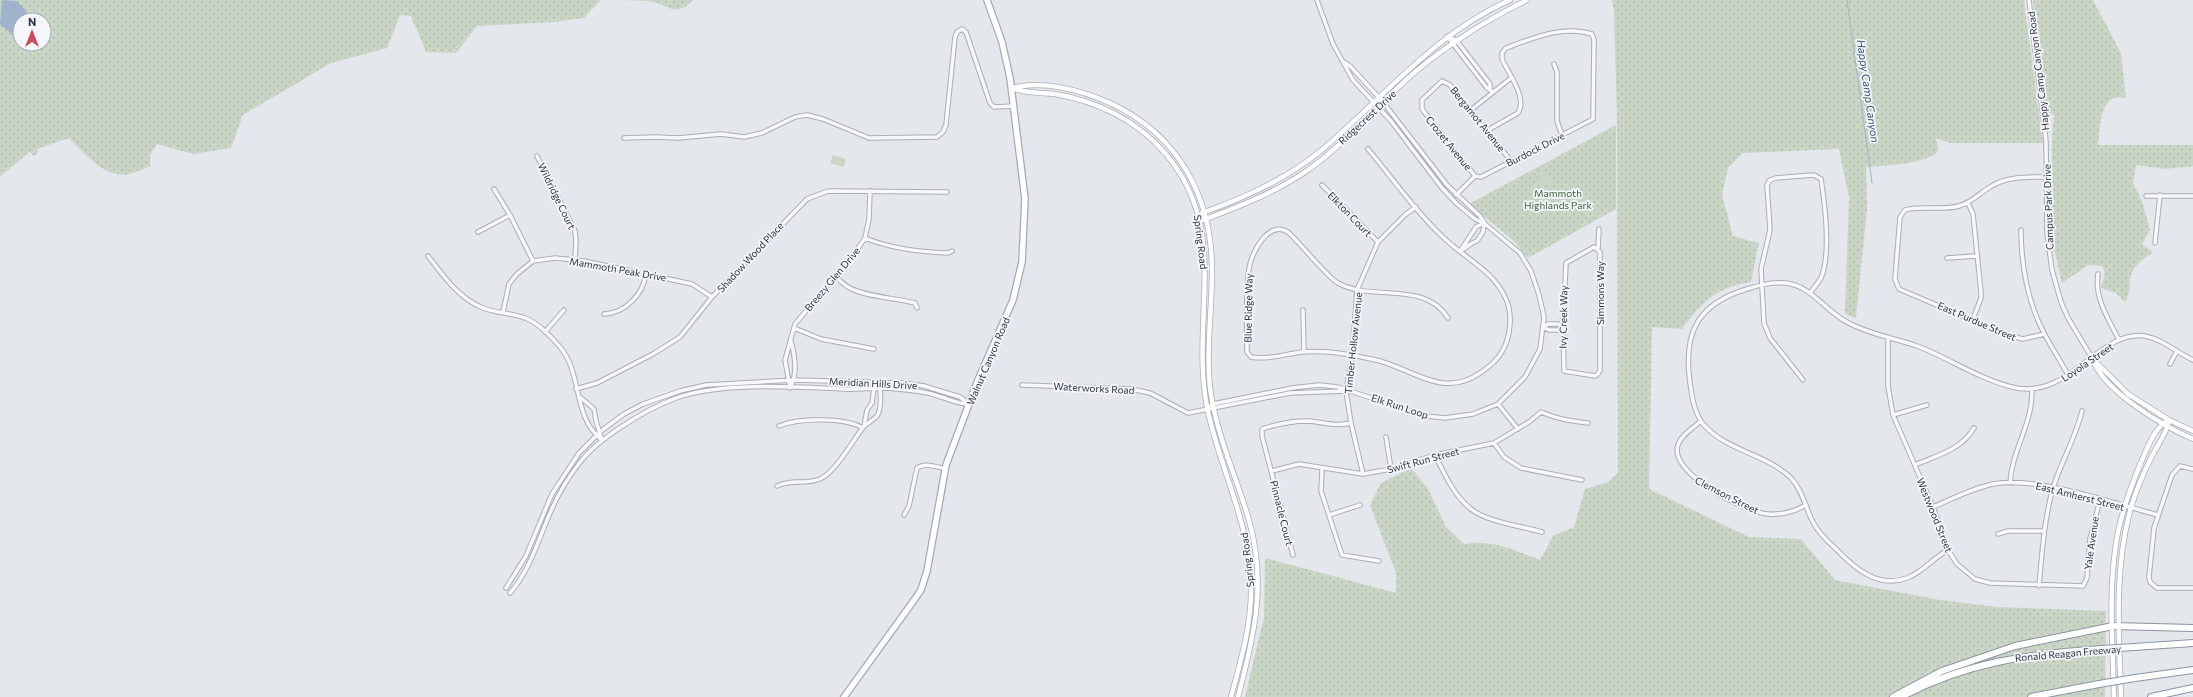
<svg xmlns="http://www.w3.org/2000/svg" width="2193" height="697" viewBox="0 0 2193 697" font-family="Commissioner,sans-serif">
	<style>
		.grass { fill: url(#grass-dots); fill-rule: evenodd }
		.pitch { fill: #c9d6c5 }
		.water { fill: #9fb4cc }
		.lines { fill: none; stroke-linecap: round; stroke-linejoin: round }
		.stream { stroke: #9fb4cc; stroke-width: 1 }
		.street-casing { stroke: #a9aeb7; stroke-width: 5.5 }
		.secondary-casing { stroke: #a9aeb7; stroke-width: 6 }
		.primary-casing { stroke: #a3abb8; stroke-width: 8 }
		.highway-casing { stroke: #8b94a3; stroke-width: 8 }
		.street { stroke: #f7f8fa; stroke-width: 3.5 }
		.secondary { stroke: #fff; stroke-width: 4.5 }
		.primary { stroke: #fff; stroke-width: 5.5 }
		.highway { stroke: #fff; stroke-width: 6 }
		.highway-bridge-casing { stroke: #8b94a3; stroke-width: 8; stroke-linecap: butt }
		.highway-bridge { stroke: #fff; stroke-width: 6 }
		.labels { text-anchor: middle; stroke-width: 3.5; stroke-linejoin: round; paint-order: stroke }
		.street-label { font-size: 10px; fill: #2b3445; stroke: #f4f6f9 }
		.park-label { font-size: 10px; fill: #3f6138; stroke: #f4f6f9 }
		.water-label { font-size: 11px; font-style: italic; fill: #34527a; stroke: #f4f6f9 }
	</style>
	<defs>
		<pattern id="grass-dots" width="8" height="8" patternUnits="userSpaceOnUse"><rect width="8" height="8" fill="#c9d6c5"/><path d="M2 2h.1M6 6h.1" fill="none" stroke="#adb8ab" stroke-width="1.8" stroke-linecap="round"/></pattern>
	</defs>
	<rect width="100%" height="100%" fill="#e4e7ec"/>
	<!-- grass -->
	<path class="grass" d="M0 0H693C674 19 669 4 649 1 634 0 617 0 601 0L584 18 555 22 477 26 456 53 426 52 411 16 400 15 387 48 331 63 243 115 231 148 193 154 157 144 150 155V166C143 169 136 173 129 174 105 179 84 153 69 138L37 149 38 153 33 156 31 152H29L0 177ZM20 20H44V44H20Z
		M1612 0H2024L2043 143H1950L1936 138 1938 149 1936 154C1914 165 1891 165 1866 167L1867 209 1856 318 1845 314 1849 197 1839 149 1743 153 1728 168 1722 195 1733 236 1759 243 1751 282C1716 287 1703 302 1682 329L1652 327 1649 489 1749 537 1801 539 1835 580 1940 600 1997 607 2106 611 2105 697H1245L1264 617 1265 558 1396 593V573L1370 505 1381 483 1411 468 1427 487 1446 527 1464 544C1491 539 1514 550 1540 560L1553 536 1574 527 1585 489 1608 482 1618 473 1617 117 1614 12Z
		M2033 0H2093L2121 53 2126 98C2123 98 2117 97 2114 98 2099 104 2100 132 2098 145H2193V166L2165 169 2136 165 2133 183 2141 199 2150 229 2142 245 2153 252C2145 258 2134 265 2131 275 2127 285 2133 289 2125 302L2116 293 2101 288 2105 272 2102 266 2088 265 2062 283 2052 240V138L2054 115 2045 112Z
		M1616 125V209L1528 258 1515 242 1469 204Z"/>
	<!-- pitch -->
	<path class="pitch" d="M833 155 846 159 844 167 830 163Z
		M1544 169 1551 182 1543 187 1536 173Z"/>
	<!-- water -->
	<path class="water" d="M2 0 17 1 34 20H20V35H13L0 24Z"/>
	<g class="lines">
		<!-- stream -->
		<path class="stream" d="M1847 0 1872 183"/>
		<defs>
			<path id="street" d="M2029 0 2046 141 2047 233 2052 270 2061 302 2068 318 2092 358
				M1344 62 1351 67 1383 102 1447 185 1480 216 1484 222
				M1554 64 1557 72V121L1562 135
				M1490 89V84L1456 40 1447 36 1487 88 1493 92
				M1471 110 1511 78
				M624 138 656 137 678 138 721 134 744 137 762 133 795 117 807 115 823 119 869 138 937 137 943 132 946 125 955 37 957 32 962 29 966 32 990 103 994 107 1014 106
				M1368 149C1393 179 1416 212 1445 239 1466 259 1492 270 1505 297 1513 312 1511 335 1503 350 1497 361 1490 366 1480 373 1444 398 1415 371 1380 361 1367 358 1352 355 1338 353 1327 352 1313 351 1302 352 1285 354 1268 360 1251 357L1247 352C1247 326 1245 294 1249 269 1251 252 1270 218 1289 233 1300 243 1328 278 1338 283 1372 302 1425 280 1448 318
				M537 156 575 231 576 241 575 260
				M1475 176 1481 177 1593 119 1594 40 1592 34C1563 25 1533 38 1506 48L1502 53V59C1508 73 1528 98 1518 113L1488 130
				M1475 176 1422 109V100L1442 81 1450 85 1511 161
				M1322 185 1378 242
				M494 189 510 215 533 261
				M1456 195 1475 176
				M2146 196H2193
				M1968 203 1973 214 1981 292V298L1973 319
				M2021 230C2021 265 2028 304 2045 335 2052 348 2061 362 2068 375
				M478 232 510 215
				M865 238C892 249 919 252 948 253L952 251
				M2155 243 2160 195
				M1594 247 1600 252V370L1598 374 1595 376 1564 371 1563 327 1566 263Z
				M1598 248 1599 229
				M1461 250 1476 227 1484 223
				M1461 251 1472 243 1477 241 1483 232 1484 223
				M428 256C443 275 459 299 483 308 496 313 511 313 525 318 537 322 552 337 560 347 583 374 572 417 602 440L596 421 594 409 580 397
				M1947 258 1976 256
				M2098 274C2094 298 2109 320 2119 340
				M835 277C840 280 845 286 850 288 866 297 896 298 915 303L917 308
				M1303 310 1304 352
				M503 312 509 284 517 274 533 261 555 258 584 261 692 284 712 297
				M604 314C626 313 643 294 646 274
				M1548 324H1559L1563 327 1559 330H1549L1543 327Z
				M794 328 821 339 874 349
				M545 332 564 310
				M2044 334 2023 339 2007 335 1899 289 1895 279 1900 217 1905 210C1920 205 1941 211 1959 206 1971 203 1980 193 1990 187 2006 176 2028 177 2046 177
				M1888 337V386L1893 415 1933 507 1948 550 1957 564 1975 579 1990 583 2083 586 2087 578 2090 539 2100 500
				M791 341C795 357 798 373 790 388L785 360 795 324 852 257 865 238 869 219 870 191
				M2170 364 2177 351
				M1803 380 1770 338 1764 323 1761 269 1770 230 1767 185 1770 180 1776 178 1814 175 1821 179C1825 205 1831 254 1821 278 1818 283 1814 288 1810 293
				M878 382C881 389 882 409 877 416 873 420 868 423 864 426L867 410 872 403 874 388Z
				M1022 385 1131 389 1150 393 1188 413 1290 393 1345 391
				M576 389 597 383 653 354 680 337 712 297 807 199 828 191 947 192
				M1498 404 1518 429
				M1207 409 1213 404 1292 388 1319 385 1338 387 1426 416 1445 418 1473 414 1498 404 1525 377 1540 349 1544 317 1539 295 1531 271 1520 253 1484 223 1475 219 1457 204 1442 188 1391 121 1353 80 1333 44 1317 0
				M1893 415 1927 405
				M1701 421C1693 428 1681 435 1678 445 1668 473 1746 513 1768 514 1781 515 1794 512 1806 505
				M779 426C799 418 844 417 863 428
				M1386 437 1391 469
				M1494 443 1504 457 1521 468 1582 480
				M1435 455C1444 473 1454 496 1471 509 1487 522 1521 526 1542 532
				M1915 465C1938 455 1961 450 1974 428
				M1322 469 1321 491 1342 555 1379 561
				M2193 469 2180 466 2172 475 2154 528 2149 577 2150 582 2157 588H2193
				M1272 471 1299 464 1363 474 1391 469 1435 455 1494 443 1529 422 1541 412C1557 419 1571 421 1588 423
				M1363 474 1351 423 1346 391 1352 356 1357 290 1378 242 1406 214 1416 207
				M2010 483C2012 449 2033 424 2032 389
				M777 486C791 479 806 485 820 479 835 473 854 439 864 426
				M1933 507C1952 499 1973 488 1993 484 2039 476 2112 503 2158 515
				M904 515 909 506 917 468C926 462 936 467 946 469
				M1329 515 1360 505
				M1998 534 2008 531H2044
				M1948 550C1933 558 1923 572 1907 578 1878 589 1854 568 1835 548 1827 541 1818 532 1813 522 1805 507 1803 491 1791 478 1767 454 1726 451 1703 424 1694 412 1692 397 1690 383 1683 333 1697 304 1747 289 1760 285 1771 282 1785 283 1811 285 1825 311 1847 322 1868 334 1894 338 1917 346 1949 358 1979 379 2012 387 2069 402 2098 329 2145 336 2164 340 2176 352 2193 360
				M1293 555 1262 436V429C1277 424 1293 421 1308 421 1324 422 1334 427 1351 423
				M2039 586C2042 553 2044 520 2053 488 2061 462 2076 437 2082 411
				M506 588 526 556 552 494 579 453 601 431 624 414 643 404 680 391 706 385 794 380 902 383 924 386 960 397 969 404C958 404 949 399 938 396 924 391 909 390 896 389 879 386 862 390 844 389 796 387 725 382 679 397 656 405 637 416 618 429 605 438 591 448 581 461 568 477 556 498 548 518 537 544 529 571 510 593"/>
			<path id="secondary" d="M1012 88C1043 80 1081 90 1110 103 1179 135 1212 197 1212 271 1212 313 1205 354 1211 395 1218 438 1237 479 1249 520 1267 584 1254 636 1238 697
				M1012 88C1026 94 1040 92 1055 94 1097 101 1136 120 1164 152 1232 229 1190 317 1207 407 1219 467 1250 522 1251 585 1252 624 1241 660 1231 697
				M1202 213C1242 199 1284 180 1318 153 1381 101 1433 34 1510 0
				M1203 220C1238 207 1274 193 1305 172 1346 144 1378 104 1415 72 1451 42 1485 21 1527 0
				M2092 358C2103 391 2163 426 2193 439
				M2092 358 2128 394 2169 420 2193 431
				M2114 697C2113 647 2108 594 2116 544 2120 515 2131 486 2142 460 2148 446 2155 427 2169 420
				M2121 697C2119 637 2114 574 2129 515 2134 495 2142 476 2151 458 2157 446 2167 433 2169 420"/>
			<path id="primary" d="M844 697 912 603 921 590 927 571 946 465 978 380 1013 300 1022 262 1025 199 1010 78 1002 42 987 0"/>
			<path id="highway" d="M2134 647 2193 643
				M2135 678 2193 670
				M1893 697 1942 671 2015 646 2113 626 2193 628
				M1901 697C1966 662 2029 654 2102 649
				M2031 697 2099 684
				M2151 697 2193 688"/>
		</defs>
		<!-- street casing -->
		<use href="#street" class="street-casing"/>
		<!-- secondary casing -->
		<use href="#secondary" class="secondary-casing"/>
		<!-- primary casing -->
		<use href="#primary" class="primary-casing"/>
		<!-- highway casing -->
		<use href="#highway" class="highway-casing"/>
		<!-- street -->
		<use href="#street" class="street"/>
		<!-- secondary -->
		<use href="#secondary" class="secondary"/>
		<!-- primary -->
		<use href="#primary" class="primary"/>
		<!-- highway -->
		<use href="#highway" class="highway"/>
		<defs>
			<path id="highway-bridge" d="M2102 649 2134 647
				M2099 684 2135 678"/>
		</defs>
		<!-- highway-bridge casing -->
		<use href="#highway-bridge" class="highway-bridge-casing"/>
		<!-- highway-bridge -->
		<use href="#highway-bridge" class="highway-bridge"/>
	</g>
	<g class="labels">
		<!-- street labels -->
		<g class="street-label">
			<text transform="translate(2038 71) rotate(-97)" y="4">Happy Camp Canyon Road</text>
			<text transform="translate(1367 117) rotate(-43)" y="4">Ridgecrest Drive</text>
			<text transform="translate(1478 119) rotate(51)" y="4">Bergamot Avenue</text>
			<text transform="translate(1449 143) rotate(51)" y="4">Crozet Avenue</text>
			<text transform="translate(1535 149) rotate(-27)" y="4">Burdock Drive</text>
			<text transform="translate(557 196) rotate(64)" y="4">Wildridge Court</text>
			<text transform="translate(2048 207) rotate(-92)" y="4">Campus Park Drive</text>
			<text transform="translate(1350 214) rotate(46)" y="4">Elkton Court</text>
			<text transform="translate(1201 242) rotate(83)" y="4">Spring Road</text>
			<text transform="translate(750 257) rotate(-47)" y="4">Shadow Wood Place</text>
			<text transform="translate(618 269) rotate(10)" y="4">Mammoth Peak Drive</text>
			<text transform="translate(832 279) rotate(-50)" y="4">Breezy Glen Drive</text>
			<text transform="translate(1600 293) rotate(-90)" y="4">Simmons Way</text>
			<text transform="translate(1248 308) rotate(-89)" y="4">Blue Ridge Way</text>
			<text transform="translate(1563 317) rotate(-89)" y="4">Ivy Creek Way</text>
			<text transform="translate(1977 321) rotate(23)" y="4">East Purdue Street</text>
			<text transform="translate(1353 343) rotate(-84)" y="4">Timber Hollow Avenue</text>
			<text transform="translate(988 361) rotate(-67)" y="4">Walnut Canyon Road</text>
			<text transform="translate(2087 362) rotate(-34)" y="4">Loyola Street</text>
			<text transform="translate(873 383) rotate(3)" y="4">Meridian Hills Drive</text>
			<text transform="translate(1094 388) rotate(3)" y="4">Waterworks Road</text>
			<text transform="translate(1400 406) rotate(18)" y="4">Elk Run Loop</text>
			<text transform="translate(1423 460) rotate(-15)" y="4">Swift Run Street</text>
			<text transform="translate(1727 495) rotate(27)" y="4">Clemson Street</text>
			<text transform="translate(2080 496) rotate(14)" y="4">East Amherst Street</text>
			<text transform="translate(1282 513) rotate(76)" y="4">Pinnacle Court</text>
			<text transform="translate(1935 515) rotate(68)" y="4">Westwood Street</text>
			<text transform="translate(2091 543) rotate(-82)" y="4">Yale Avenue</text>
			<text transform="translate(1247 560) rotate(-97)" y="4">Spring Road</text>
			<text transform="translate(2068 653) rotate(-5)" y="4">Ronald Reagan Freeway</text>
		</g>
		<!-- park labels -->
		<g class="park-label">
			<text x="1558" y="197">Mammoth<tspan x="1558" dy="12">Highlands Park</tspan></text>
		</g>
		<!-- water labels -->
		<g class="water-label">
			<text transform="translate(1868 91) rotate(82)" y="4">Happy Camp Canyon</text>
		</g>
	</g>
	<!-- north arrow -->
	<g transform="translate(32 32)"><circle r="19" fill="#f4f6f9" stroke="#a4a8b1"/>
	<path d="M0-3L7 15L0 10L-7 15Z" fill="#d1495b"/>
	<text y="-6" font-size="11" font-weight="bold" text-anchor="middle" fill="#2b3445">N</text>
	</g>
</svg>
